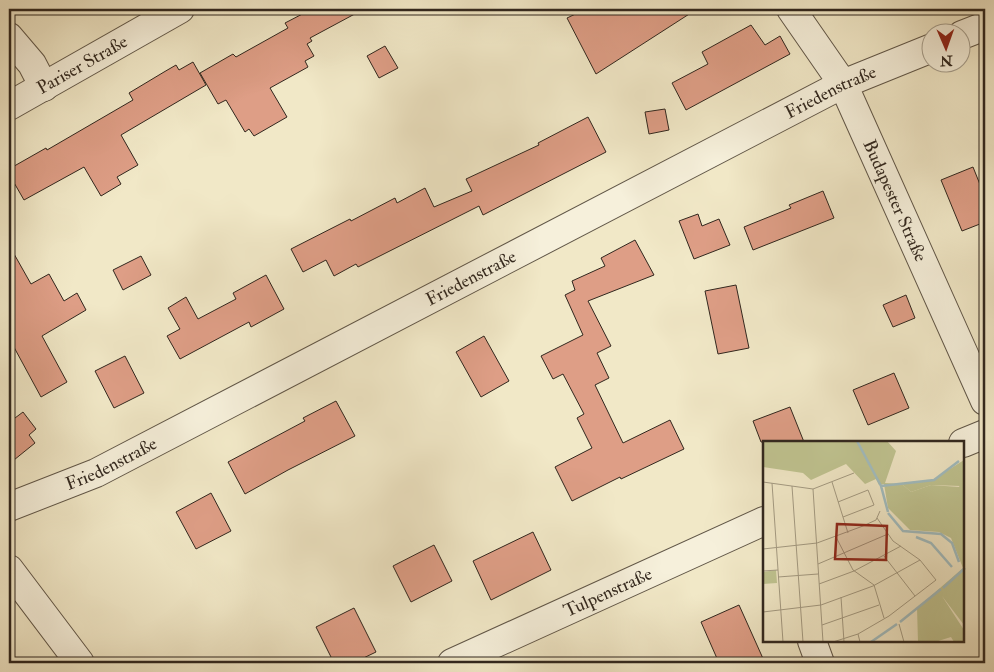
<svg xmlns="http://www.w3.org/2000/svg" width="994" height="672" viewBox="0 0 994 672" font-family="'IM FELL Double Pica',serif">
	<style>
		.building { fill: #de9e86; stroke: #31271e }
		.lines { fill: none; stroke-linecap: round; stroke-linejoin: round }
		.street-casing { stroke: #615748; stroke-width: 30 }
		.street { stroke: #f6f0db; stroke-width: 28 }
		.labels { text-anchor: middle; stroke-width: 4; stroke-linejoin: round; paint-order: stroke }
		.street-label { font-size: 18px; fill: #31271e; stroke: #f6f0db }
		.inset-river { fill: none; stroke: #a1bdc1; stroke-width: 2.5 }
		.inset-road { fill: none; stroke: #a49b83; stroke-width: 1 }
		.view { fill: #8f2418; fill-opacity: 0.15; stroke: #8f2418; stroke-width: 2.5 }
		.inset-edge { fill: none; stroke: #31271e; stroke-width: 2.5 }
	</style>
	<rect width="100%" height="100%" fill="#f1e8c7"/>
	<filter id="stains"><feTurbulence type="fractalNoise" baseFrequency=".004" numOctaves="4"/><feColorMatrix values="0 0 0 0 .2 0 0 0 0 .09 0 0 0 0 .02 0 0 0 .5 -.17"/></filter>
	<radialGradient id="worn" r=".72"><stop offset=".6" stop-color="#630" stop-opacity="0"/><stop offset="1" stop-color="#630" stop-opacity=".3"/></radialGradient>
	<!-- building -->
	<path class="building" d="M312 9H364L310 38 312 41 307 44 314 56 305 61 308 67 270 88 287 117 254 136 249 129 245 132 226 100 218 104 200 73 233 54 236 57 288 28 285 23Z
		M586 9H697L596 74 567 18Z
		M751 25 765 45 780 36 790 54 686 110 672 83 708 64 702 52Z
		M385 46 398 68 379 78 367 56Z
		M193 62 206 85 121 135 138 165 117 177 121 184 101 196 84 167 24 200 9 174V169L46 148 47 150 133 100 129 93 164 72 176 65 179 70Z
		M665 109 669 130 649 134 645 112Z
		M588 117 606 152 483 215 479 206 358 267 356 264 334 276 326 260 303 272 291 249 350 219 351 221 395 198 397 203 425 188 434 207 472 191 466 179 539 145 538 143Z
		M973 167 985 197V222L962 231 941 180Z
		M823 191 834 218 753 250 744 227 791 208 789 205Z
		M698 214 702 226 719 219 730 245 694 259 679 221Z
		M635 240 654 275 588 301 611 346 597 353 609 378 595 385 623 443 670 420 684 449 621 479 620 477 572 501 555 467 592 448 577 418 584 414 563 374 553 379 541 356 583 335 565 295 575 290 572 281 605 266 601 258Z
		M9 245 31 284 49 274 64 301 77 293 86 310 42 336 67 382 41 397 9 338Z
		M141 256 151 275 123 290 113 270Z
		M266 275 284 309 251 327 249 322 180 359 167 336 180 329 168 308 186 297 198 319 236 299 233 293Z
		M736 285 749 348 718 354 705 291Z
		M906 295 915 318 893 327 883 305Z
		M484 336 509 381 481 397 456 352Z
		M125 356 144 393 114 408 95 371Z
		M894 373 909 408 868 425 853 390Z
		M336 401 355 436 288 470 245 494 228 462 305 421 303 418Z
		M790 407 804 442H761L753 421Z
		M9 410 15 418 23 412 36 429 29 435 35 443 9 464Z
		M211 493 231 531 196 549 176 512Z
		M533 532 551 570 491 600 473 561Z
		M434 545 452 581 411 602 393 566Z
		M739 605 748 625 765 663H719L701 622Z
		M354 608 376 652 353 663H334L316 627Z"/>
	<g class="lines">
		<defs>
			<g id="street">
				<path id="s1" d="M791 9 843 84 985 401"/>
				<path d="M962 35 985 26"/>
				<path d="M9 37 32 64 44 87"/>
				<path id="s2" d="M9 106 180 9"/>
				<path d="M963 443 985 434"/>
				<path id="s3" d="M9 507 96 473 843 84 932 48"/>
				<path d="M9 569 80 663"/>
				<path d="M812 641 820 663"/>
				<path id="s4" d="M452 663 764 521"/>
			</g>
		</defs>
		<!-- street casing -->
		<use href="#street" class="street-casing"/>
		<!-- street -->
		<use href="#street" class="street"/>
	</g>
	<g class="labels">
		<!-- street labels -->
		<g class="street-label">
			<text dy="6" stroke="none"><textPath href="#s2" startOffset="84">Pariser Straße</textPath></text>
			<text dy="6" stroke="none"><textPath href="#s3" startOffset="921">Friedenstraße</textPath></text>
			<text dy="6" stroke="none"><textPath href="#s1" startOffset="219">Budapester Straße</textPath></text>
			<text dy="6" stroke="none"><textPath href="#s3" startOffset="516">Friedenstraße</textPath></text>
			<text dy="6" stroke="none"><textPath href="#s3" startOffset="111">Friedenstraße</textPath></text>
			<text dy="6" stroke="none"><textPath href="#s4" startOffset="171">Tulpenstraße</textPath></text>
		</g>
	</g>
	<!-- overview -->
	<g transform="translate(763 441)">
		<rect width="201" height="201" fill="#f1e8c7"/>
		<path d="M201 19V39L198 45 168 44 148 51 139 43 170 39ZM13 129 14 142 0 143V131Z" fill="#c0c491"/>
		<path d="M0 0H124L133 10 122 42 139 43 148 51 168 44 196 46 200 37 201 184 179 155 201 189V201H191L188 196 172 201H155L154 167 200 127 188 97 176 91 147 89 125 67 121 43 116 44 113 38 102 43 83 23 48 39 40 32 0 26Z" fill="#c0c491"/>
		<path class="inset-river" d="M94 0 118 45 125 71M118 45 171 39 196 20M125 72 140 90 178 93 189 102 196 121M153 96 168 102 189 126M180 147 202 127M137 181 178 148M108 201 134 183"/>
		<path class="inset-road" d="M0 41 50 48 91 32M69 41 85 92M9 42 20 201M29 45 40 201M50 48 60 201M75 61 105 49 111 64 80 76M73 96 90 129 111 144 121 177M0 108 54 102 100 85 113 79 117 70M121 115 152 155M55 123 125 93M0 130 15 129M15 136 55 133M56 143 91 130 138 105M78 156 81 201M0 171 58 164 110 145 157 119M136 183 141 201M59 184 116 164M70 201 95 193M97 201 95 193 126 175 173 139 157 119 130 100 114 77"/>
		<path class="view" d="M74 83 124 85 123 119 72 118Z"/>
		<rect width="201" height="201" class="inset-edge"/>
	</g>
	<!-- margin -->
	<rect width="994" height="672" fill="none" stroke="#f1e8c7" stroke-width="30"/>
	<rect x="10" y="10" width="974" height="652" fill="none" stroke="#31271e" stroke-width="2.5"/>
	<rect x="15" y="15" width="964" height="642" fill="none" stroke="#31271e"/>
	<!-- north arrow -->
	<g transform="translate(946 48) rotate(178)"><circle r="24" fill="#f6f0db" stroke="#a7a08f"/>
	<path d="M0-4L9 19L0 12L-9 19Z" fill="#8f2418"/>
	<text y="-8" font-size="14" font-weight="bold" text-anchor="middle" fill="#31271e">N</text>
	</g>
	<rect width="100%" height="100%" filter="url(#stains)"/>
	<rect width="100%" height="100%" fill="url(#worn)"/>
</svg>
